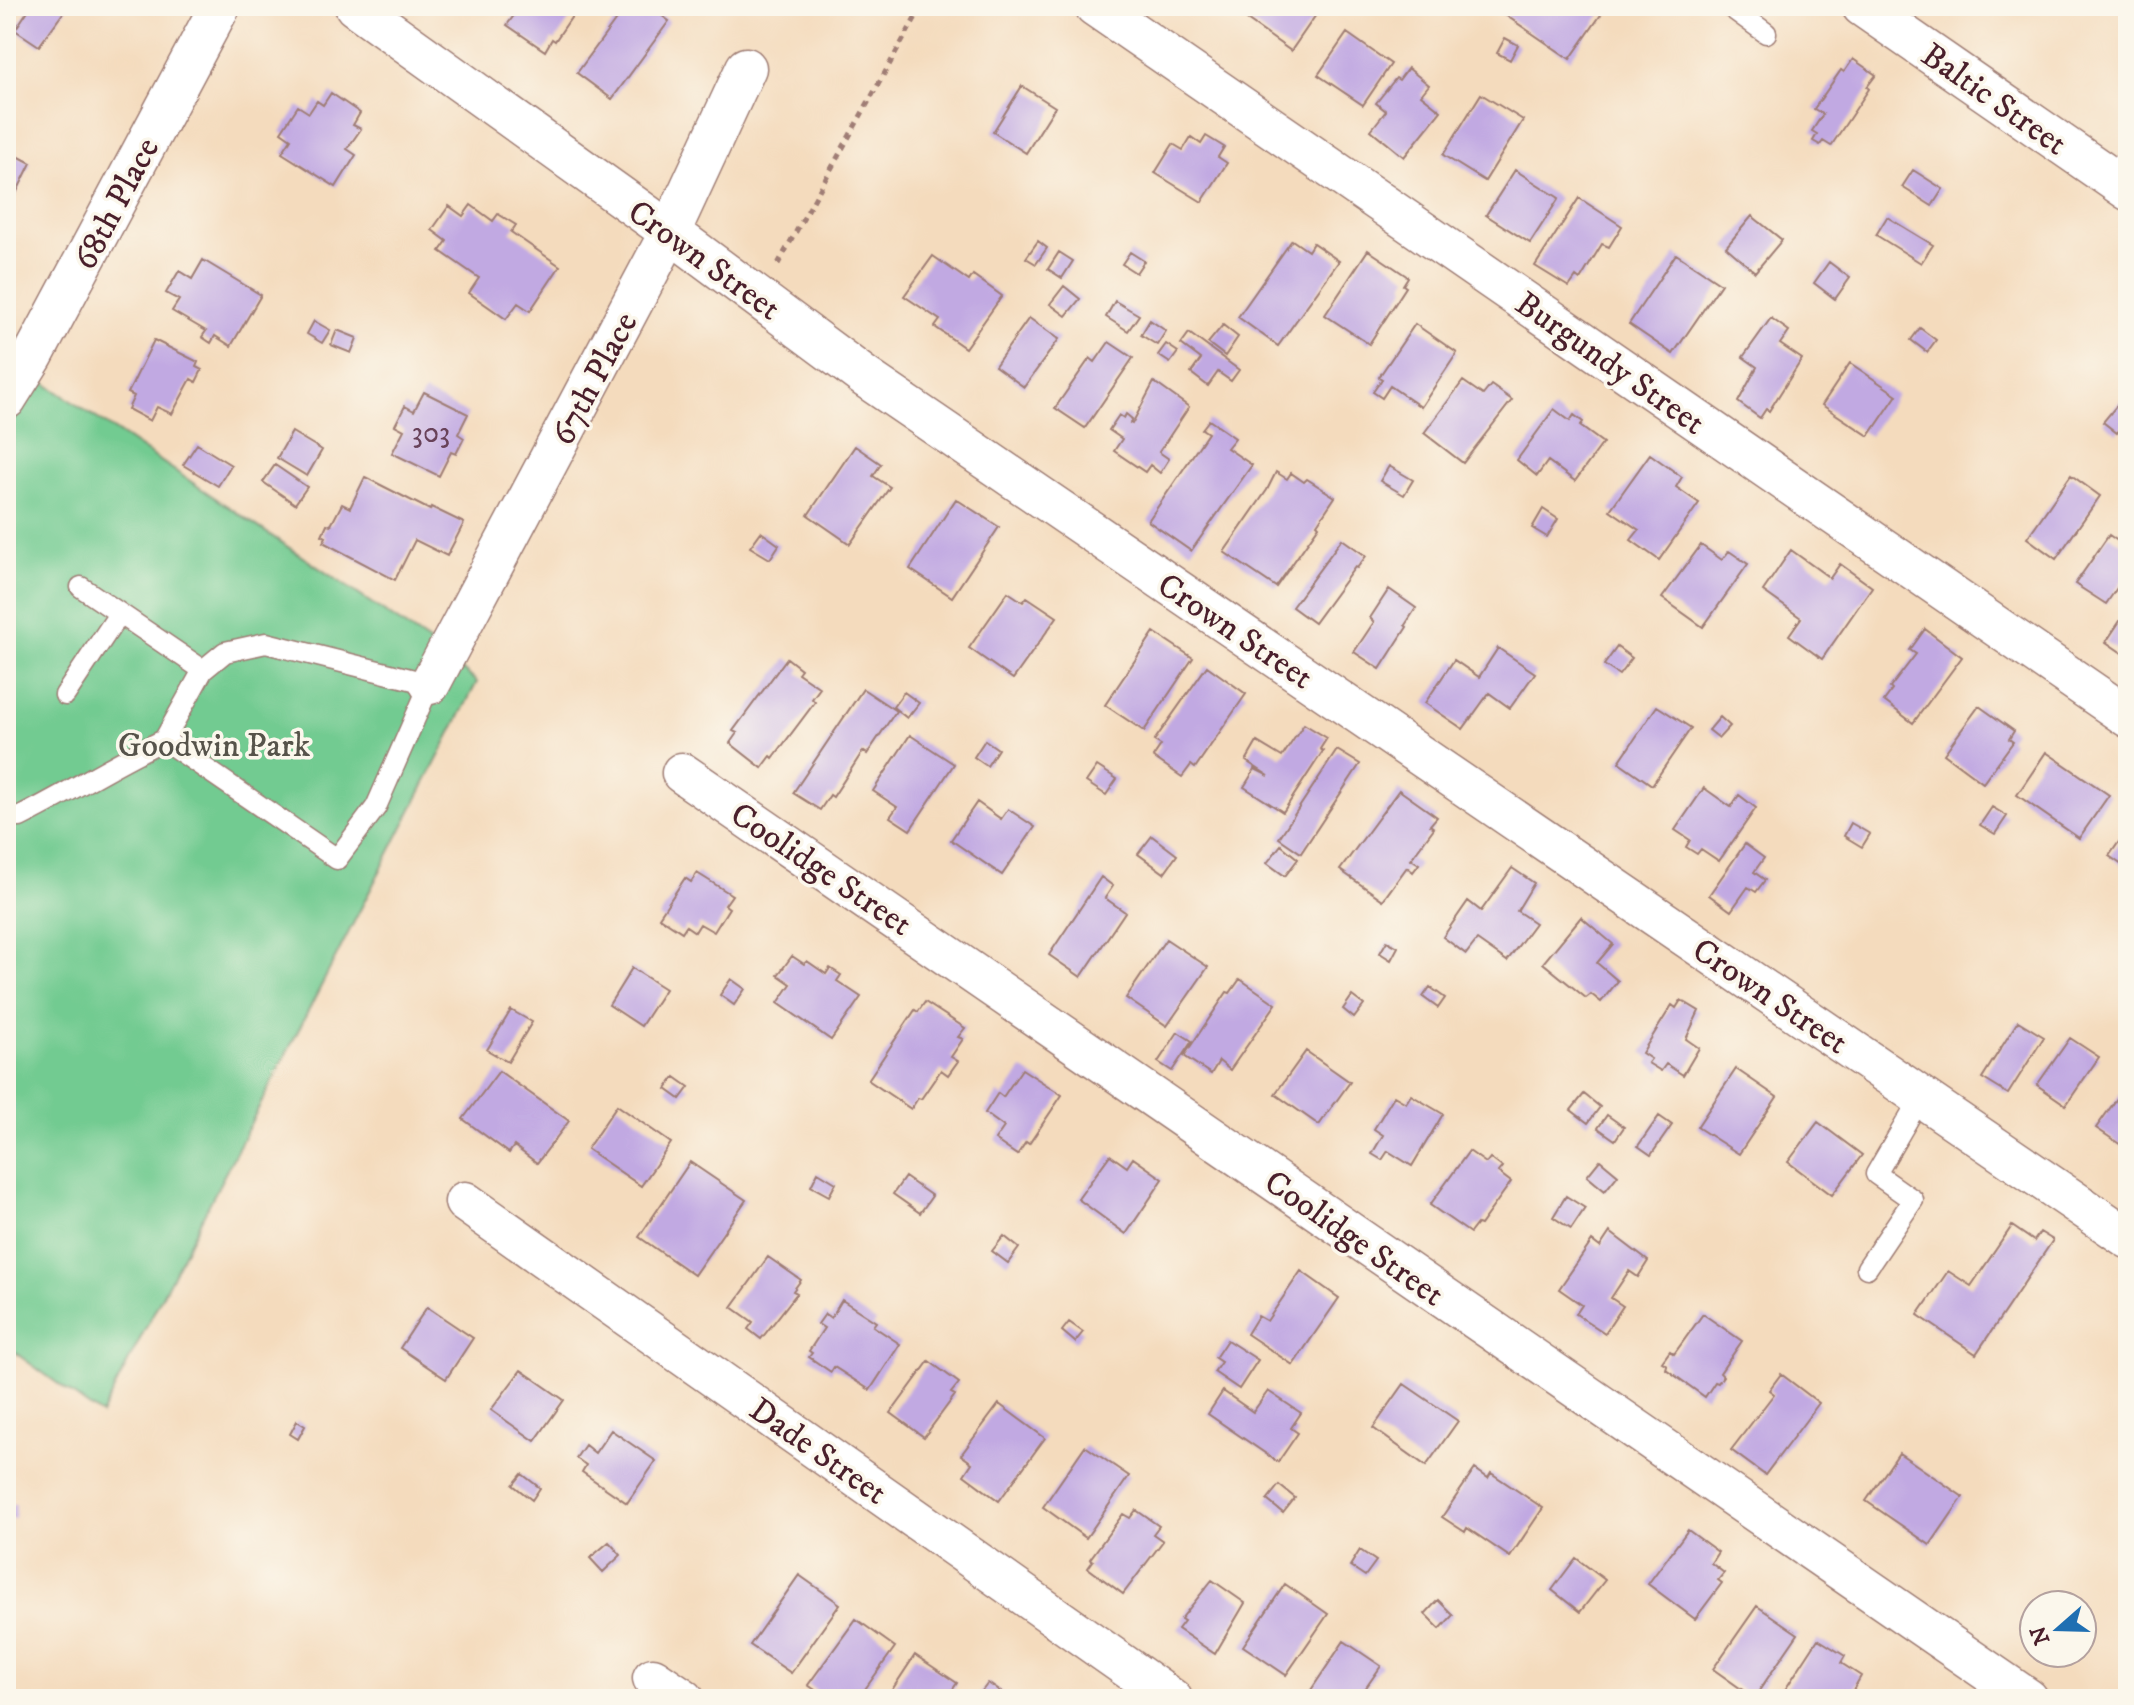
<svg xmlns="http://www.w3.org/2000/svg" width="2134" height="1705" viewBox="0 0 2134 1705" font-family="'IM FELL DW Pica',serif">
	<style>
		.green { fill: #72cb91; stroke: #5e755e; stroke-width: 2 }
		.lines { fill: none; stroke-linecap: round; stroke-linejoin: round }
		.stream { stroke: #5abad8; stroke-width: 12 }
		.building { fill: #c1a9e2 }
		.lane-casing { stroke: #9f7d74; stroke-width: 23 }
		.street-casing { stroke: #9f7d74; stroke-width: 43 }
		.path { stroke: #9f7d74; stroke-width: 5; stroke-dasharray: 6 6; stroke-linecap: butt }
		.lane { stroke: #fff; stroke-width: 20 }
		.street { stroke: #fff; stroke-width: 40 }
		.labels { text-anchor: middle; stroke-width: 7; stroke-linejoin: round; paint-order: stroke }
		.number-label { font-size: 30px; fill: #684259 }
		.street-label { font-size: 34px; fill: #4a1f2b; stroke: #fbf7ec }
		.park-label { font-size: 34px; fill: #56534a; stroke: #fbf7ec }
	</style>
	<rect width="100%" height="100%" fill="#fbf7ec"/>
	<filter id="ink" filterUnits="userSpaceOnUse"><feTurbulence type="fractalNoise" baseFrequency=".0125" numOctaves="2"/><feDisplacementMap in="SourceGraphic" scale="16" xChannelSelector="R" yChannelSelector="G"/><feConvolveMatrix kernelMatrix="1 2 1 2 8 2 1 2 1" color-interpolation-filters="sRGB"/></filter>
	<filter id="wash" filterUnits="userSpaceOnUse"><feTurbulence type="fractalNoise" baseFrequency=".006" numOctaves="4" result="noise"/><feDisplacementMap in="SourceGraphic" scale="32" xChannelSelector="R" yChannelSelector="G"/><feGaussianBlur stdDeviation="1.8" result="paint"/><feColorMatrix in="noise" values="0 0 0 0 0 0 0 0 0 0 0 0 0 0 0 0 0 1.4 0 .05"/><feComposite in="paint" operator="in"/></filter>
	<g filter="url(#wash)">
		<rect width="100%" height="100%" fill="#f4dbbd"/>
		<!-- green -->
		<path class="green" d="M6 357 429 642 477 682 101 1415 6 1346Z"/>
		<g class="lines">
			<!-- stream -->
			<path class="stream" d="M6 1107H8"/>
		</g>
		<g id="blocks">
			<!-- building -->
			<path class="building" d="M31 6H68L39 46 15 30Z
				M516 6H579L555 41 552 39 545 51 507 25 515 14 512 12Z
				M626 6H649L669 21 612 99 577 73Z
				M1257 6H1322L1291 51 1247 20Z
				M1492 6H1607L1570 59Z
				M1347 33 1391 64 1363 105 1318 75Z
				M1505 38 1518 45 1510 60 1497 53Z
				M1853 59 1876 75 1867 87 1869 89 1831 146 1823 141 1820 145 1813 141 1817 134 1812 131 1823 114 1814 109 1841 70 1844 72Z
				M1408 68 1429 85 1421 95 1441 111 1404 157 1371 130 1386 111 1376 103 1396 78 1399 80Z
				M1022 86 1055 107 1026 153 993 132Z
				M331 93 360 113 353 125 361 129 347 149 356 155 336 187 282 153 291 139 281 132 298 106 309 113 317 101 323 105Z
				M1481 94 1523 120 1485 181 1443 155Z
				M1206 136 1224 147 1218 157 1227 163 1202 202 1155 173 1173 144 1183 150 1191 137 1201 144Z
				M6 150 31 163 6 214Z
				M1515 170 1559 198 1530 243 1486 215Z
				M1913 170 1943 189 1932 206 1902 187Z
				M1579 198 1622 226 1609 247 1602 244 1580 280 1576 277 1569 287 1535 266Z
				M471 205 493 221 498 214 516 225 511 232 560 266 530 311 518 303 506 319 469 293 479 278 440 251 447 241 432 230 449 206 463 216Z
				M1752 216 1782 240 1755 272 1726 247Z
				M1887 217 1933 245 1921 263 1876 235Z
				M1292 240 1308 251 1313 243 1339 261 1278 346 1238 317Z
				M1038 241 1047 248 1036 264 1026 258Z
				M1368 250 1408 277 1403 285 1406 287 1369 344 1325 315Z
				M1059 252 1073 261 1062 278 1048 269Z
				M1130 252 1144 261 1136 273 1122 264Z
				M1676 254 1721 284 1673 354 1629 324Z
				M933 256 969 281 973 275 1002 296 965 348 935 327 940 320 904 296Z
				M203 260 261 295 231 346 215 336 211 343 202 337 206 331 172 311 179 300 166 293 179 271 192 279Z
				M1829 262 1850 278 1835 299 1814 283Z
				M1064 286 1080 299 1066 316 1050 304Z
				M1115 301 1139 315 1128 331 1106 317Z
				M1029 318 1059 339 1024 387 995 366Z
				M1771 318 1789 331 1780 344 1802 359 1769 411 1766 409 1760 418 1738 402 1757 367 1743 357Z
				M1150 320 1166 331 1157 345 1141 335Z
				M314 321 330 330 322 343 307 334Z
				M1415 324 1457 353 1421 407 1390 386 1382 398 1373 392 1382 379 1379 377Z
				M1223 325 1238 337 1225 356 1208 343Z
				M1920 328 1936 340 1927 352 1911 340Z
				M337 330 357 338 351 353 331 345Z
				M1189 333 1239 370 1231 381 1218 372 1208 386 1191 373 1201 359 1181 344Z
				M154 340 198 362 196 367 202 370 196 382 191 379 172 414 157 407 150 421 128 409 134 396 128 393Z
				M1109 342 1133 358 1085 428 1055 408 1090 358 1095 362Z
				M1166 344 1178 352 1170 363 1158 355Z
				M1850 363 1897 395 1869 436 1822 405Z
				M1463 381 1483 395 1491 385 1512 400 1463 463 1424 433Z
				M1154 382 1189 407 1159 452 1169 459 1160 473 1150 465 1145 472 1114 451 1122 439 1109 430 1119 415 1124 418 1126 414 1132 419 1130 423 1132 424Z
				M424 392 468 414 458 434 464 438 456 454 451 452 439 476 392 453 404 430 395 425 405 406 414 411Z
				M2123 398 2128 403V420L2117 433 2103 422Z
				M1554 409 1570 421 1574 415 1583 422 1580 426 1603 443 1575 481 1548 461 1537 476 1517 460Z
				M1209 420 1235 438 1227 448 1252 465 1191 551 1148 521 1208 433 1202 429Z
				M292 432 322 450 307 476 277 458Z
				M197 444 231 465 218 486 183 465Z
				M855 446 881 464 873 476 890 487 850 544 808 515Z
				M1650 454 1682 477 1676 487 1699 503 1659 560 1631 540 1639 530 1610 510Z
				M275 465 307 487 295 504 263 482Z
				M1389 466 1413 480 1404 495 1380 481Z
				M1276 472 1287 479 1291 473 1304 482 1307 479 1335 497 1317 524 1319 526 1276 587 1224 552 1267 490Z
				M2071 475 2100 496 2056 559 2027 538Z
				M365 477 430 510 431 507 464 523 447 556 415 540 395 580 323 542 326 537 322 535 327 524 331 525 342 504 350 508Z
				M956 499 999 527 952 597 910 569Z
				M1543 509 1558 519 1547 537 1532 528Z
				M761 532 779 545 770 559 750 547Z
				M2109 535 2128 548V572L2106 604 2075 584Z
				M1342 539 1366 556 1357 568 1355 567 1314 623 1292 607Z
				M1701 545 1722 560 1729 551 1748 564 1703 627 1662 598Z
				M1791 550 1830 578 1840 564 1872 587 1822 659 1789 635 1801 618 1763 591Z
				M1389 589 1416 608 1405 625 1407 627 1380 669 1354 652 1374 622 1370 618Z
				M1008 592 1023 602 1027 597 1057 617 1013 679 969 648Z
				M2128 609V657L2106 642Z
				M1925 629 1962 657 1913 723 1884 701 1892 690 1890 688 1916 654 1910 650Z
				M1154 632 1193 658 1144 731 1105 705Z
				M1617 647 1632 658 1619 675 1604 665Z
				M1498 648 1535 673 1510 708 1489 693 1463 729 1425 703 1454 660 1479 677Z
				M787 658 801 669 798 673 820 688 812 699 815 702 773 758 771 756 762 768 730 743 737 733 733 731Z
				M1207 666 1246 694 1195 768 1191 765 1182 777 1153 757 1161 745 1154 741Z
				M863 689 896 711 867 754 863 751 833 797 830 795 820 810 793 793Z
				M904 692 919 703 907 718 893 707Z
				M1657 706 1691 728 1652 785 1619 762Z
				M1979 706 2014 731 2009 739 2013 742 1983 783 1944 754Z
				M1720 717 1730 726 1719 738 1709 730Z
				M1304 724 1327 738 1320 749 1323 751 1283 812 1244 787 1255 769 1269 776 1246 761 1257 742 1282 757Z
				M910 735 954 764 910 830 890 817 897 807 873 791Z
				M985 740 998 749 987 766 974 757Z
				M1337 750 1360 764 1301 853 1279 838Z
				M2046 752 2109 795 2079 838 2017 795Z
				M1097 766 1117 779 1106 795 1086 782Z
				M1704 788 1731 807 1739 795 1756 808 1719 861 1701 849 1697 854 1686 847 1690 840 1675 830Z
				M1399 790 1437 817 1430 825 1434 828 1411 859 1419 864 1413 872 1407 867 1383 900 1340 870Z
				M977 802 1001 819 1008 809 1035 827 1002 875 951 840Z
				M1992 807 2007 816 1995 834 1980 825Z
				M1851 823 1870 834 1862 847 1844 836Z
				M2128 829V869L2109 856Z
				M1152 836 1177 855 1164 873 1138 854Z
				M1745 844 1764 858 1754 872 1765 880 1756 892 1748 887 1731 911 1709 895Z
				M1281 845 1298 859 1285 876 1267 863Z
				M1512 868 1534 883 1517 911 1535 923 1507 961 1477 940 1466 954 1443 937 1468 901 1481 911Z
				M697 873 732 895 725 905 729 908 714 932 700 924 695 932 686 926 682 932 659 917 685 878 691 882Z
				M1101 877 1113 886 1105 898 1125 912 1081 977 1049 955Z
				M1581 917 1613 944 1597 963 1618 981 1601 1002 1591 994 1586 998 1543 963Z
				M1166 939 1208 967 1167 1026 1126 998Z
				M1387 941 1398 947 1391 960 1380 953Z
				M792 956 804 964 807 961 826 974 830 968 841 975 837 981 861 997 831 1040 778 1003 791 984 778 975Z
				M632 968 665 989 641 1026 609 1005Z
				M731 979 745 989 734 1005 720 995Z
				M1240 979 1276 1004 1230 1070 1219 1061 1211 1074 1184 1056 1227 992 1230 993Z
				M1430 987 1445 998 1438 1008 1423 997Z
				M1352 996 1364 1005 1354 1018 1343 1009Z
				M1681 1000 1699 1011 1686 1039 1699 1048 1683 1075 1666 1064 1661 1071 1648 1063 1651 1059 1642 1053 1672 1005 1676 1008Z
				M925 1002 965 1028 958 1037 963 1039 951 1057 958 1061 948 1075 941 1070 921 1099 918 1098 911 1109 868 1080 915 1010 918 1012Z
				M511 1010 532 1022 508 1062 487 1050Z
				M2018 1021 2044 1037 2008 1094 1982 1078Z
				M1178 1032 1192 1041 1172 1071 1158 1062Z
				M2070 1038 2099 1057 2066 1105 2037 1085Z
				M1306 1051 1350 1082 1319 1125 1275 1094Z
				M1022 1069 1062 1095 1029 1144 1026 1142 1017 1155 995 1140 1004 1127 985 1113 998 1093 1003 1097Z
				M1736 1069 1777 1097 1739 1154 1697 1127Z
				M499 1071 569 1121 537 1163 514 1146 509 1153 463 1119Z
				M675 1077 689 1087 680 1099 666 1089Z
				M2128 1083V1142L2124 1147 2096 1128Z
				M1584 1094 1600 1107 1588 1123 1571 1110Z
				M1411 1095 1443 1114 1412 1166 1388 1151 1382 1160 1372 1154 1383 1135 1374 1129 1394 1096 1406 1103Z
				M617 1105 671 1143 641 1186 587 1149Z
				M1607 1115 1624 1127 1615 1140 1598 1128Z
				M1659 1116 1672 1125 1651 1155 1638 1146Z
				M1818 1122 1862 1155 1832 1195 1788 1162Z
				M1469 1151 1486 1163 1490 1158 1502 1167 1498 1172 1511 1182 1480 1225 1477 1224 1470 1233 1430 1205Z
				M1110 1155 1127 1167 1133 1158 1163 1179 1126 1234 1078 1199Z
				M1600 1160 1618 1175 1605 1191 1587 1176Z
				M690 1162 746 1200 694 1275 639 1237Z
				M818 1172 836 1183 829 1196 811 1186Z
				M905 1177 932 1196 920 1213 893 1194Z
				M1566 1196 1585 1208 1571 1229 1553 1217Z
				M2012 1226 2034 1241 2040 1232 2053 1240 1976 1354 1918 1315 1948 1271 1971 1286Z
				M1610 1232 1648 1261 1638 1277 1629 1271 1611 1298 1623 1306 1605 1333 1576 1314 1582 1305 1559 1289 1592 1241 1600 1247Z
				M1004 1236 1019 1248 1008 1263 992 1251Z
				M768 1257 801 1280 793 1291 797 1293 761 1339 748 1329 753 1322 732 1307Z
				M1301 1271 1339 1298 1293 1365 1247 1334 1258 1316 1267 1321Z
				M842 1300 876 1322 873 1326 900 1344 870 1390 834 1367 831 1372 809 1357 812 1353 809 1351 824 1328 818 1324 825 1314 831 1318Z
				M427 1307 473 1338 446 1379 400 1348Z
				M1703 1314 1742 1341 1720 1373 1723 1376 1718 1383 1715 1382 1705 1397 1666 1369 1667 1365 1662 1362 1670 1351 1674 1354Z
				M1069 1322 1083 1332 1075 1342 1062 1331Z
				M1227 1340 1258 1360 1239 1389 1214 1372 1221 1362 1215 1358Z
				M929 1361 959 1383 951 1393 955 1395 924 1437 891 1413Z
				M521 1370 564 1400 535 1441 491 1410Z
				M1781 1374 1819 1403 1765 1475 1731 1450 1774 1394 1769 1390Z
				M1404 1384 1458 1421 1426 1466 1373 1428Z
				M1223 1391 1253 1412 1268 1391 1301 1413 1291 1428 1298 1433 1278 1462 1208 1414Z
				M999 1404 1045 1438 999 1501 964 1475 972 1463 961 1455Z
				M297 1421 305 1426 298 1439 290 1434Z
				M611 1430 656 1461 627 1503 582 1472 586 1465 576 1458 585 1445 595 1453Z
				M1085 1446 1129 1476 1086 1538 1043 1507Z
				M1899 1453 1963 1497 1930 1545 1866 1501Z
				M1475 1469 1488 1478 1491 1473 1543 1508 1510 1557 1467 1528 1465 1532 1442 1517Z
				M522 1474 540 1488 532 1500 513 1485Z
				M1279 1485 1295 1498 1283 1513 1267 1500Z
				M6 1504H16L15 1519 6 1518Z
				M1136 1510 1159 1526 1153 1534 1163 1541 1123 1594 1088 1568 1093 1561 1090 1559 1123 1514 1130 1518Z
				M1688 1530 1718 1552 1711 1563 1724 1573 1718 1580 1722 1583 1695 1619 1648 1584Z
				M609 1542 621 1555 603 1572 590 1558Z
				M1360 1550 1376 1561 1365 1576 1350 1566Z
				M1576 1558 1605 1580 1580 1612 1552 1590Z
				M799 1575 840 1604 791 1673 750 1645Z
				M1212 1580 1245 1603 1215 1654 1178 1629 1184 1621 1181 1619Z
				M1285 1584 1328 1614 1286 1675 1243 1646Z
				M1438 1600 1453 1615 1440 1629 1425 1614Z
				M1757 1606 1798 1634 1754 1698 1713 1669Z
				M856 1619 895 1647 858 1699H828L808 1685Z
				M1818 1639 1845 1656 1841 1663 1861 1676 1848 1699H1779Z
				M1344 1641 1381 1666 1358 1699H1305Z
				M915 1655 957 1683 946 1699H886Z
				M988 1683 1011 1699H976Z"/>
		</g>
	</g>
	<g filter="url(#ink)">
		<use href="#blocks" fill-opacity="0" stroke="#9f7d74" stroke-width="2"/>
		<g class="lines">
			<defs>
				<path id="lane" d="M1729 6 1766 33
					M81 587 203 670 225 652 266 643 430 684 376 807 337 859 164 740 203 670
					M65 695 119 614
					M20 817C69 793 114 763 164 740
					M1867 1268 1913 1200 1876 1174 1921 1097"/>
				<path id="street" d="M355 6 670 232 865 377 2128 1238
					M1095 6 2128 717
					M1862 6 2128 190
					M6 399 33 356 220 6
					M430 684 670 232 746 68
					M682 773 2028 1699
					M465 1202 1172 1699
					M653 1678 684 1699"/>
			</defs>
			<!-- lane casing -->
			<use href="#lane" class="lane-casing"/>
			<!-- street casing -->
			<use href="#street" class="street-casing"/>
			<!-- path -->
			<path class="path" d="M778 264 922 6"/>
			<!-- lane -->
			<use href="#lane" class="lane"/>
			<!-- street -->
			<use href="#street" class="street"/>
		</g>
	</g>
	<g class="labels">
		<!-- number labels -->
		<g class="number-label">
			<text x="431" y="442">303</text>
		</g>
		<!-- street labels -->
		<g class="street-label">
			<text transform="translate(1995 98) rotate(35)" y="12">Baltic Street</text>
			<text transform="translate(115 203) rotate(-62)" y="12">68th Place</text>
			<text transform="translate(705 259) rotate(36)" y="12">Crown Street</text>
			<text transform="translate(1611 362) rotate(35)" y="12">Burgundy Street</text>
			<text transform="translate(593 378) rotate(-62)" y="12">67th Place</text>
			<text transform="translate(1236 630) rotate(34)" y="12">Crown Street</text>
			<text transform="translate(822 868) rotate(34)" y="12">Coolidge Street</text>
			<text transform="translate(1771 995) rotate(34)" y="12">Crown Street</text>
			<text transform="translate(1355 1237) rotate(35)" y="12">Coolidge Street</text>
			<text transform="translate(819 1450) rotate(35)" y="12">Dade Street</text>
		</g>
		<!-- park labels -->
		<g class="park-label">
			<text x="214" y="756">Goodwin Park</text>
		</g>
	</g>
	<!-- margin -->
	<rect width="2134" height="1705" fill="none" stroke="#fbf7ec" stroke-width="32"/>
	<!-- north arrow -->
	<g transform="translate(2058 1629) rotate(250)"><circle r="38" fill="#fbf7ec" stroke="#b4a19f" stroke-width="2"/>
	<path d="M0-6L14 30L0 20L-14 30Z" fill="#1f6fb2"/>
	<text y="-12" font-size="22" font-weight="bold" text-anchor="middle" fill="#4a1f2b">N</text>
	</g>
</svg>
